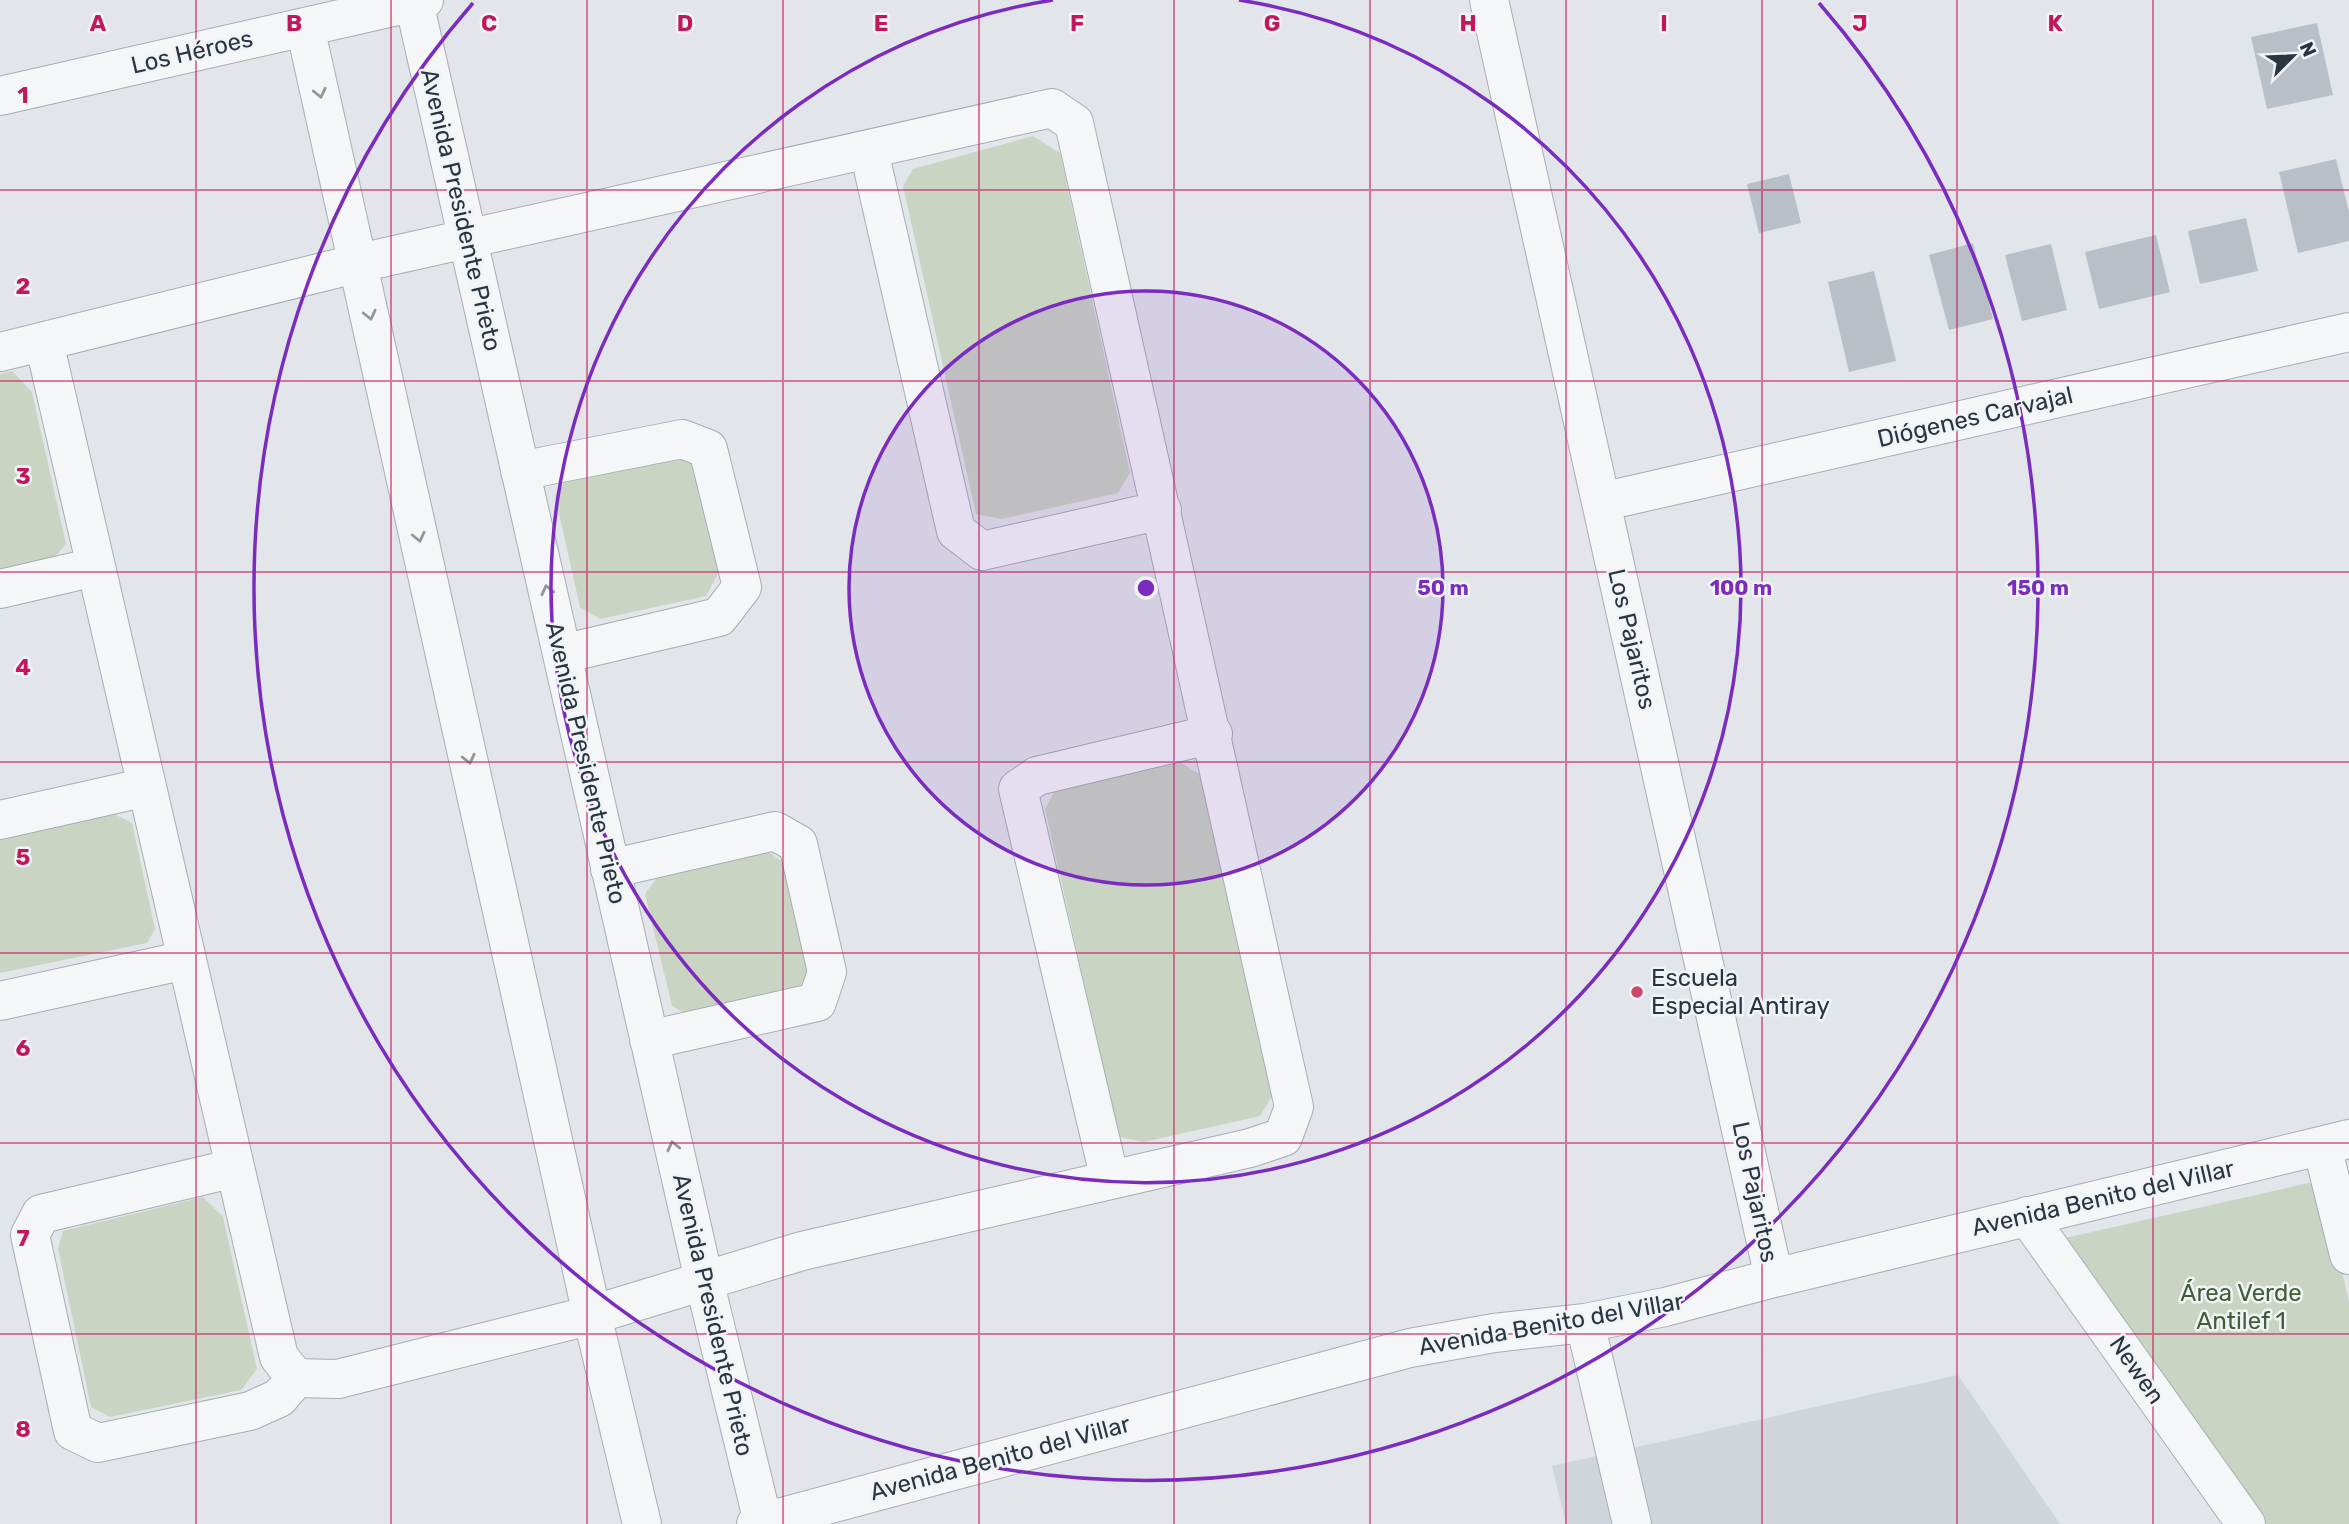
<svg xmlns="http://www.w3.org/2000/svg" width="2349" height="1524" viewBox="0 0 2349 1524" font-family="Rubik,sans-serif">
	<style>
		.built { fill: #d0d5dc }
		.green { fill: #c9d4c3 }
		.building { fill: #b9bfc7 }
		.lines { fill: none; stroke-linecap: round; stroke-linejoin: round }
		.minor-casing { stroke: #a7adb4; stroke-width: 40 }
		.minor { stroke: #f4f6f8; stroke-width: 38 }
		.oneway { stroke: #8f969d }
		.grid { fill: none; stroke: #c2185b; stroke-width: 2; stroke-opacity: 0.55 }
		.ring { fill: none; stroke: #7b2cbf; stroke-width: 3.5 }
		.poi-dot { fill: #cc4968; stroke: #f1f4f7; stroke-width: 2.5 }
		.labels { text-anchor: middle; stroke-width: 5; stroke-linejoin: round; paint-order: stroke }
		.street-label { font-size: 24px; fill: #2a3542; stroke: #f1f4f7 }
		.poi-label { font-size: 24px; fill: #2a3542; stroke: #f1f4f7; text-anchor: start }
		.park-label { font-size: 24px; fill: #425d37; stroke: #f1f4f7 }
		.grid-label { font-size: 23px; text-anchor: middle; font-weight: bold; fill: #c2185b; stroke: #f1f4f7; stroke-width: 5; stroke-linejoin: round; paint-order: stroke }
		.centre { fill: #7b2cbf; stroke: #f1f4f7; stroke-width: 3.5 }
		.ring-label { font-size: 21px; text-anchor: middle; font-weight: bold; fill: #7b2cbf; stroke: #f1f4f7; stroke-width: 5; stroke-linejoin: round; paint-order: stroke }
	</style>
	<rect width="100%" height="100%" fill="#e2e6ea"/>
	<!-- built -->
	<path class="built" d="M1958 1375 2060 1524H1566L1552 1466Z"/>
	<!-- green -->
	<path class="green" d="M1033 136 1060 153 1130 473 1118 493 1002 519 976 514 903 186 913 169Z
		M12 371 32 392 66 544 49 564 0 574V374Z
		M677 454 697 468 719 572 706 596 600 619 580 607 555 495 566 480Z
		M1176 759 1202 776 1272 1096 1260 1116 1144 1142 1119 1137 1045 809 1054 792Z
		M112 813 132 823 155 929 147 943 0 973V838Z
		M767 851 787 865 811 967 797 992 692 1017 672 1006 645 894 656 879Z
		M2322 1180 2349 1303V1524H2262L2065 1238Z
		M203 1197 223 1217 257 1369 241 1390 110 1417 91 1407 58 1249 63 1231Z"/>
	<!-- building -->
	<path class="building" d="M2317 23 2333 95 2267 109 2251 37Z
		M2336 159 2349 212V241L2298 253 2279 172Z
		M1789 174 1801 223 1759 233 1747 184Z
		M2246 218 2258 271 2200 284 2188 231Z
		M2156 235 2170 292 2099 309 2085 252Z
		M1973 243 1993 319 1949 330 1929 255Z
		M2051 244 2067 310 2022 321 2005 255Z
		M1874 271 1896 361 1849 372 1828 282Z"/>
	<g class="lines">
		<defs>
			<path id="minor" d="M1489 0 1774 1278
				M414 2 704 1280 763 1522
				M305 27 592 1315 642 1524
				M0 96 424 0
				M869 151 956 531 982 551 1162 510
				M0 352 359 263 1052 108 1074 123 1294 1107 1283 1137 1250 1148 802 1251 592 1315 338 1379 296 1378 279 1357 44 342
				M520 471 682 439 708 449 742 587 719 617 562 654
				M1601 502 2349 332
				M0 589 95 567
				M0 820 147 787
				M610 869 775 831 798 844 827 972 817 1002 649 1040
				M0 1001 186 960
				M2322 1146 2349 1255
				M235 1168 41 1214 30 1235 73 1431 98 1443 250 1411 279 1398 296 1378
				M1110 1180 1018 789 1037 776 1213 734
				M2027 1216 2246 1524
				M1585 1323 1632 1524
				M756 1524 1410 1348 1494 1333 1585 1323 1665 1307 1774 1278 2349 1139"/>
		</defs>
		<!-- minor casing -->
		<use href="#minor" class="minor-casing"/>
		<!-- minor -->
		<use href="#minor" class="minor"/>
	</g>
	<!-- one-way arrows -->
	<defs><path id="oneway-chevron" d="M-2-3.5L2.5 0L-2 3.5" fill="none" stroke-width="1.6" stroke-linecap="round" stroke-linejoin="round" transform="scale(1.75)"/></defs>
	<g class="oneway">
		<use href="#oneway-chevron" transform="translate(320 93) rotate(77)"/>
		<use href="#oneway-chevron" transform="translate(370 315) rotate(77)"/>
		<use href="#oneway-chevron" transform="translate(419 537) rotate(77)"/>
		<use href="#oneway-chevron" transform="translate(547 590) rotate(-103)"/>
		<use href="#oneway-chevron" transform="translate(469 759) rotate(77)"/>
		<use href="#oneway-chevron" transform="translate(673 1146) rotate(-103)"/>
	</g>
	<!-- grid -->
	<path class="grid" d="M196 0V1524M391 0V1524M587 0V1524M783 0V1524M979 0V1524M1174 0V1524M1370 0V1524M1566 0V1524M1762 0V1524M1957 0V1524M2153 0V1524M0 190H2349M0 381H2349M0 572H2349M0 762H2349M0 953H2349M0 1143H2349M0 1334H2349"/>
	<!-- distance rings -->
	<circle cx="1146" cy="588" r="297" fill="#7b2cbf" fill-opacity=".12"/>
	<g class="ring">
		<circle cx="1146" cy="588" r="297"/>
		<path d="M1239 0A595 595 0 1 1 1053 0"/>
		<path d="M1819 3A892 892 0 1 1 473 3"/>
	</g>
	<!-- markers -->
	<circle class="poi-dot" cx="1637" cy="992" r="7"/>
	<g class="labels">
		<!-- street labels -->
		<g class="street-label">
			<text transform="translate(192 52) rotate(-13)" y="8">Los Héroes</text>
			<text transform="translate(461 210) rotate(77)" y="8">Avenida Presidente Prieto</text>
			<text transform="translate(1975 417) rotate(-13)" y="8">Diógenes Carvajal</text>
			<text transform="translate(1632 639) rotate(77)" y="8">Los Pajaritos</text>
			<text transform="translate(586 763) rotate(77)" y="8">Avenida Presidente Prieto</text>
			<text transform="translate(1755 1192) rotate(78)" y="8">Los Pajaritos</text>
			<text transform="translate(2103 1198) rotate(-13)" y="8">Avenida Benito del Villar</text>
			<text transform="translate(713 1315) rotate(77)" y="8">Avenida Presidente Prieto</text>
			<text transform="translate(1551 1324) rotate(-10)" y="8">Avenida Benito del Villar</text>
			<text transform="translate(2137 1370) rotate(55)" y="8">Newen</text>
			<text transform="translate(1000 1458) rotate(-15)" y="8">Avenida Benito del Villar</text>
		</g>
		<!-- poi labels -->
		<g class="poi-label">
			<text x="1651" y="986">Escuela<tspan x="1651" dy="28">Especial Antiray</tspan></text>
		</g>
		<!-- park labels -->
		<g class="park-label">
			<text x="2241" y="1301">Área Verde<tspan x="2241" dy="28">Antilef 1</tspan></text>
		</g>
	</g>
	<g class="grid-label">
		<text x="98" y="31">A</text>
		<text x="294" y="31">B</text>
		<text x="489" y="31">C</text>
		<text x="685" y="31">D</text>
		<text x="881" y="31">E</text>
		<text x="1077" y="31">F</text>
		<text x="1272" y="31">G</text>
		<text x="1468" y="31">H</text>
		<text x="1664" y="31">I</text>
		<text x="1860" y="31">J</text>
		<text x="2055" y="31">K</text>
		<text x="23" y="103">1</text>
		<text x="23" y="294">2</text>
		<text x="23" y="484">3</text>
		<text x="23" y="675">4</text>
		<text x="23" y="865">5</text>
		<text x="23" y="1056">6</text>
		<text x="23" y="1246">7</text>
		<text x="23" y="1437">8</text>
	</g>
	<circle cx="1146" cy="588" r="10" class="centre"/>
	<g class="ring-label">
		<text x="1443" y="595">50 m</text>
		<text x="1741" y="595">100 m</text>
		<text x="2038" y="595">150 m</text>
	</g>
	<!-- north arrow -->
	<g transform="translate(2293 56) rotate(66)" stroke="#f1f4f7" stroke-width="5" paint-order="stroke">
	<path d="M0-5L12 26L0 18L-12 26Z" fill="#2a3542"/>
	<text y="-10" font-size="19" font-weight="bold" text-anchor="middle" fill="#2a3542">N</text>
	</g>
</svg>
